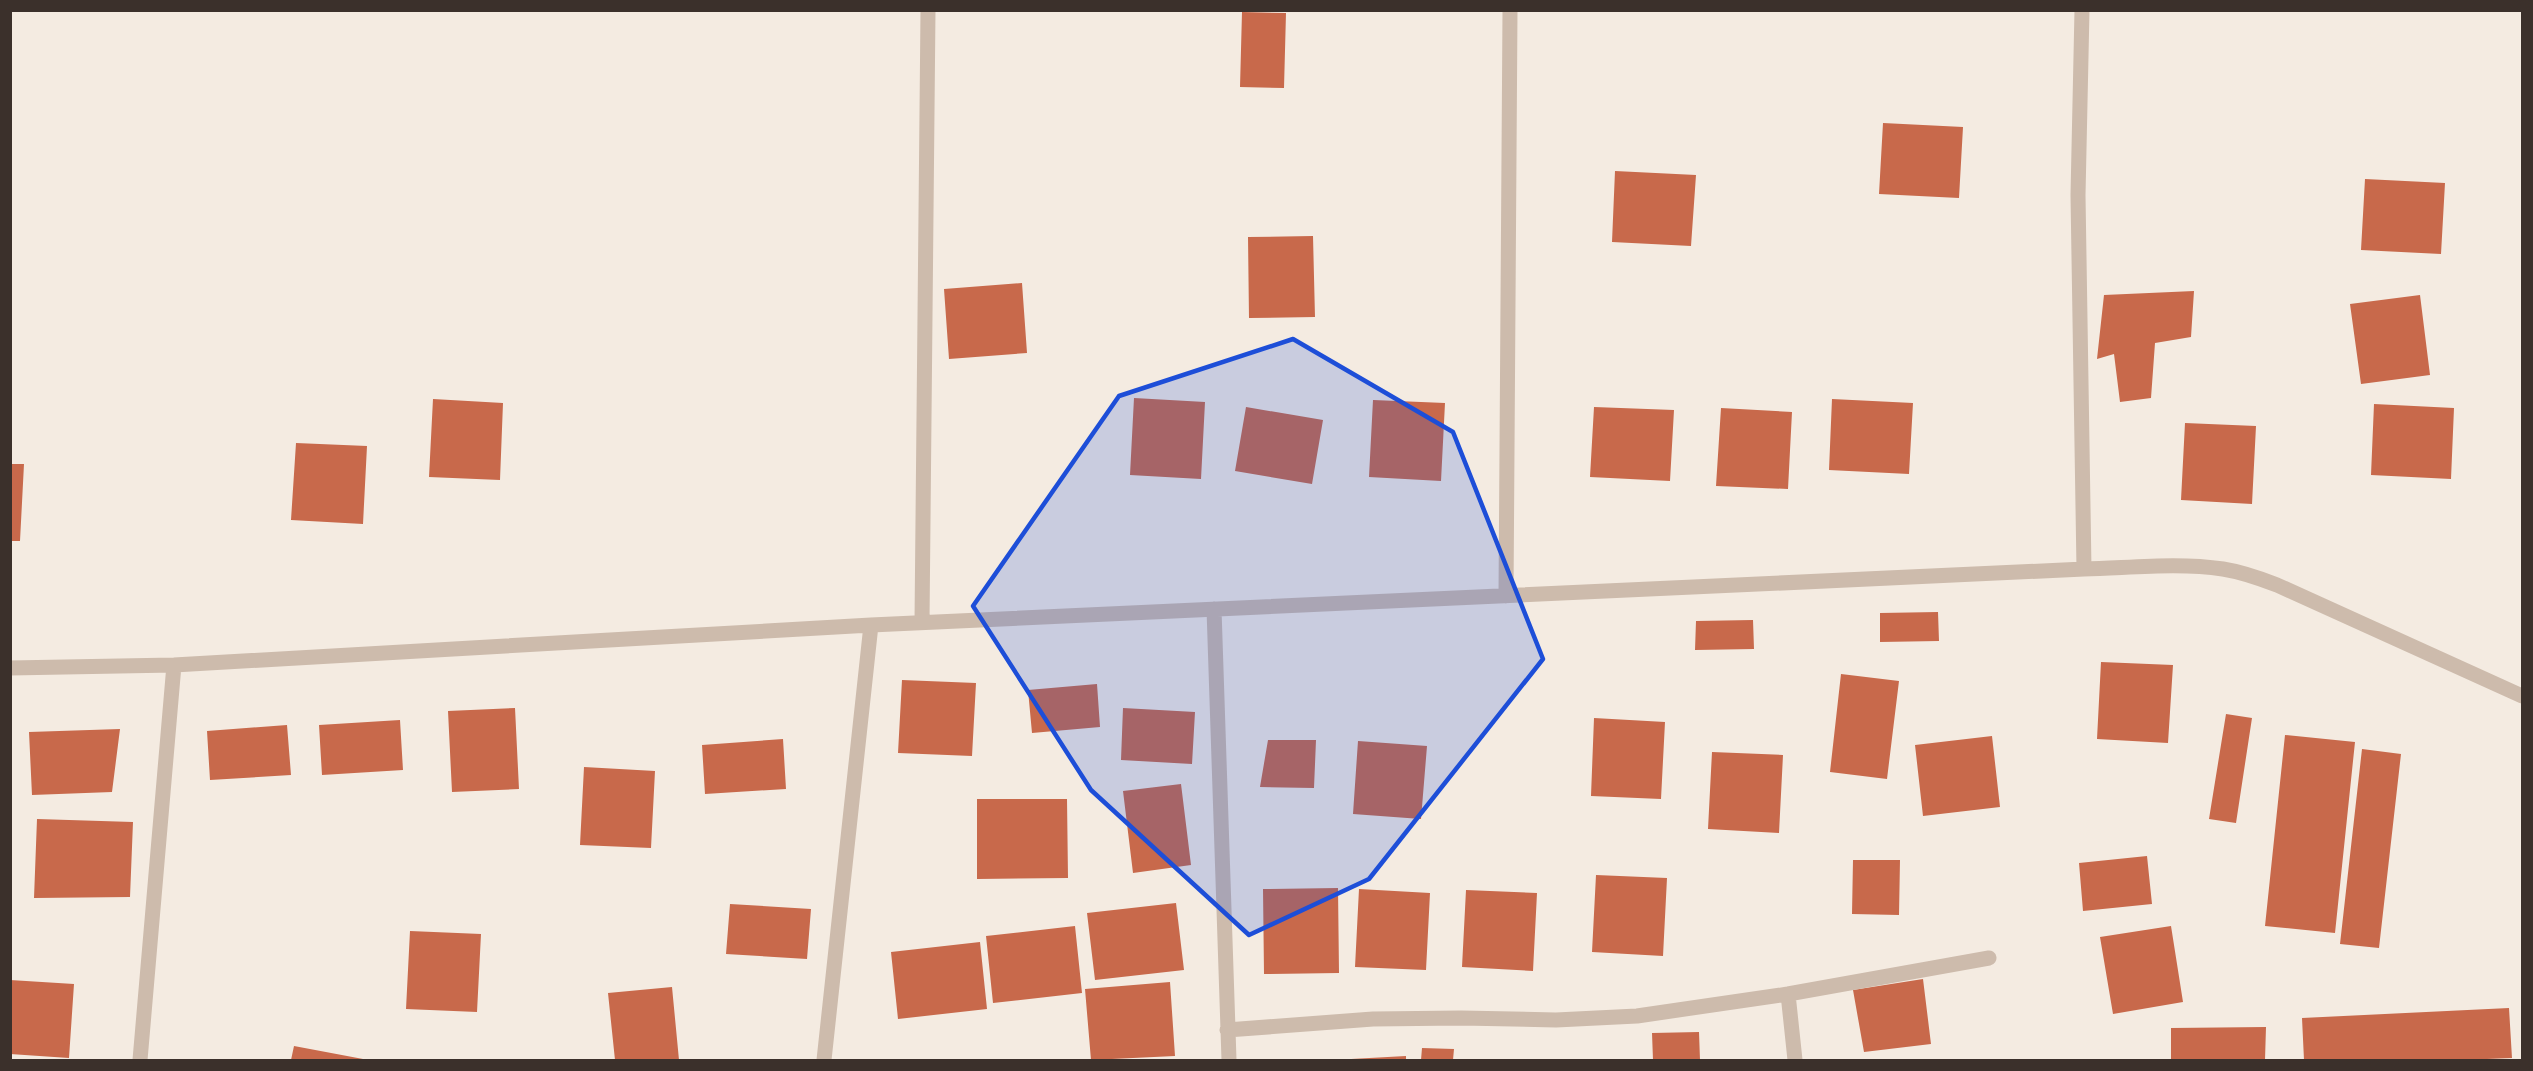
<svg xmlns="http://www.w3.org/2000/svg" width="2533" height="1071" viewBox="0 0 2533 1071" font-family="'IBM Plex Sans',sans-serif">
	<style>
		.building { fill: #c8694b }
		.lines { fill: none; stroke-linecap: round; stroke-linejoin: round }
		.minor { stroke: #cdbbac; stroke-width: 15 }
		.marked { fill: #1d4ed8; fill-opacity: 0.2; stroke: #1d4ed8; stroke-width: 4.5; stroke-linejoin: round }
	</style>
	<rect width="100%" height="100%" fill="#f4ebe1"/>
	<!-- building -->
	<path class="building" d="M1242 12 1286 13 1284 88 1240 87Z
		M1883 123 1963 127 1959 198 1879 194Z
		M1615 171 1696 175 1691 246 1612 242Z
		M2365 179 2445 183 2441 254 2361 250Z
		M1313 236 1315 317 1249 318 1248 237Z
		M1022 283 1027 353 949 359 944 289Z
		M2194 291 2191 337 2155 343 2151 398 2120 402 2114 354 2097 359 2104 295Z
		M2420 295 2430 375 2361 384 2350 304Z
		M1134 398 1205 402 1201 479 1130 475Z
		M433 399 503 403 500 480 429 477Z
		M1832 399 1913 403 1909 474 1829 470Z
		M1373 400 1445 403 1441 481 1369 477Z
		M2374 404 2454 408 2451 479 2371 475Z
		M1246 407 1323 420 1312 484 1235 471Z
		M1594 407 1674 410 1670 481 1590 477Z
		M1721 408 1792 412 1788 489 1716 486Z
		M2185 423 2256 426 2252 504 2181 500Z
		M296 443 367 446 363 524 291 520Z
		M10 464H24L20 541H10Z
		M1938 612 1939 641 1880 642V613Z
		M1753 620 1754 649 1695 650 1696 621Z
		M2101 662 2173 665 2168 743 2097 739Z
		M1841 674 1899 681 1887 779 1830 772Z
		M902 680 976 683 972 756 898 753Z
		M1097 684 1100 727 1032 733 1028 690Z
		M515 708 519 789 452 792 448 711Z
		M1123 708 1195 712 1192 764 1121 760Z
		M2226 714 2252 718 2236 823 2209 819Z
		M1594 718 1665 722 1661 799 1591 796Z
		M400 720 403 770 322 775 319 725Z
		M287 725 291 775 210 780 207 731Z
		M120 729 112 792 32 795 29 732Z
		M2285 735 2355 742 2335 933 2265 926Z
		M1992 736 2000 807 1923 816 1915 745Z
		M783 739 786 789 705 794 702 745Z
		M1268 740H1316L1314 788 1260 787Z
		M1358 741 1427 746 1421 819 1353 814Z
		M2362 749 2401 754 2379 948 2340 944Z
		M1712 752 1783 755 1779 833 1708 829Z
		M584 767 655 771 651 848 580 845Z
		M1181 784 1191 865 1133 873 1123 791Z
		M977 799H1067L1068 878 977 879Z
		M37 819 133 822 130 897 34 898Z
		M2147 856 2152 904 2083 911 2079 863Z
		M1853 860H1900L1899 915 1852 914Z
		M1596 875 1667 878 1663 956 1592 952Z
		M1338 888 1339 973 1264 974 1263 889Z
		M1359 889 1430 893 1426 970 1355 967Z
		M1466 890 1537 893 1533 971 1462 967Z
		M1176 903 1184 970 1095 980 1087 913Z
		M730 904 811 909 807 959 726 954Z
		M1075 926 1082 993 993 1003 986 936Z
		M2171 926 2183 1002 2113 1014 2100 937Z
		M410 931 481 934 477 1012 406 1009Z
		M980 942 987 1009 898 1019 891 952Z
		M1923 979 1931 1044 1864 1052 1853 990Z
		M10 980 74 984 69 1058 10 1054Z
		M1170 982 1175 1056 1091 1060 1085 989Z
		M672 987 679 1060H615L608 993Z
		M2509 1008 2512 1058 2462 1060H2304L2302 1018Z
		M2266 1027 2265 1060H2171V1028Z
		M1699 1032 1700 1060H1653L1652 1033Z
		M294 1046 363 1059V1060H291Z
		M1422 1048 1454 1049 1453 1060H1421Z
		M1406 1056V1060H1351V1059Z"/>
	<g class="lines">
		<!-- minor -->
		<path class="minor" d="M2082 10 2078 195 2084 569
			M1506 596 1510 10
			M1214 609 1229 1060
			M922 622 928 10
			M10 668 174 665 871 625 2084 569C2129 568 2178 562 2223 569 2242 572 2259 578 2277 585L2522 696
			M1788 994 1795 1060
			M1227 1030 1373 1019 1461 1018 1556 1020 1637 1016 1788 994 1989 958
			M140 1060 174 665
			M824 1060 871 625"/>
	</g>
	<!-- marked area -->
	<path class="marked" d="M1293 339 1453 432 1543 659 1369 879 1249 935 1091 790 973 606 1119 396Z"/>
	<!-- border -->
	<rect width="2533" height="1071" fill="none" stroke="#3b302b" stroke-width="24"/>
</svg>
